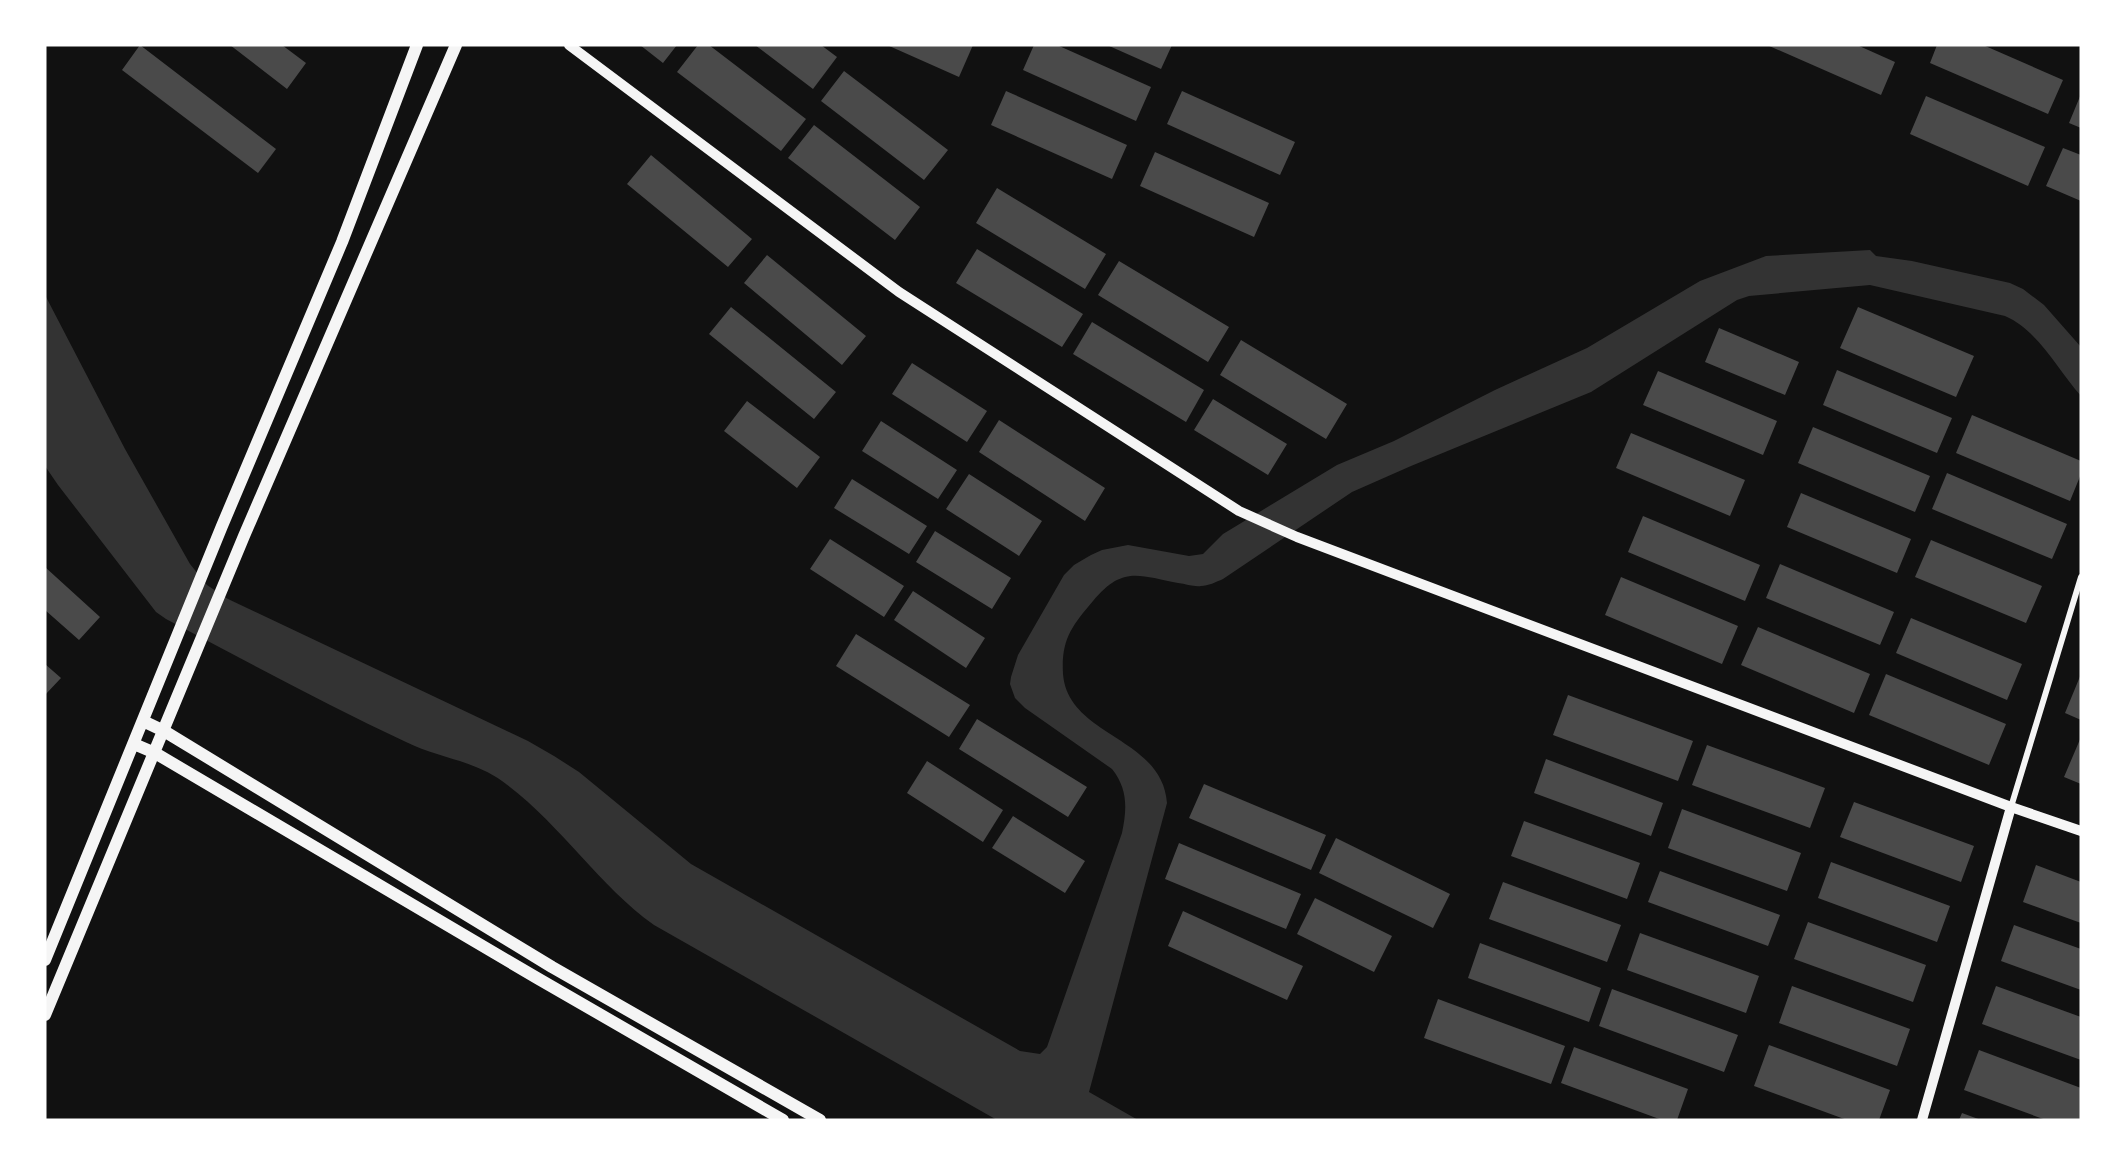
<svg xmlns="http://www.w3.org/2000/svg" width="2126" height="1165" viewBox="0 0 2126 1165" font-family="Raleway,sans-serif">
	<style>
		.water { fill: #333 }
		.building { fill: #4a4a4a }
		.lines { fill: none; stroke-linecap: round; stroke-linejoin: round }
		.minor { stroke: #f5f5f5; stroke-width: 6 }
		.tertiary { stroke: #f5f5f5; stroke-width: 10 }
		.secondary { stroke: #f5f5f5; stroke-width: 12 }
	</style>
	<rect width="100%" height="100%" fill="#111"/>
	<!-- water -->
	<path class="water" d="M1870 250 1876 256 1912 261 2010 283 2023 289 2044 305 2081 347V396C2057 369 2039 331 2005 316L1870 285 1749 296 1737 300 1591 392 1411 466 1352 492 1223 579C1216 582 1208 586 1201 586 1194 587 1186 584 1178 583 1138 575 1122 566 1093 601 1072 626 1061 639 1063 674 1068 737 1162 736 1167 803L1089 1092 1138 1120H997L654 925C597 884 560 823 502 781 473 760 438 758 406 742 325 704 246 661 166 619L156 612 58 485 45 466V295L125 449 190 564 207 585 228 599 528 741 554 756 579 772 691 864 1020 1051 1040 1054 1047 1047 1122 833C1127 809 1128 789 1112 769L1025 708 1015 698 1010 684 1011 677 1018 655 1064 575 1074 565 1091 555 1102 550 1128 545 1189 556 1203 554 1223 534 1337 465 1394 441 1495 390 1587 348 1700 281 1766 256Z"/>
	<!-- building -->
	<path class="building" d="M140 45 276 149 258 173 122 70Z
		M230 45H282L306 63 287 89Z
		M640 45H677L663 63Z
		M698 45H709L806 119 781 151 677 72Z
		M755 45H821L837 57 813 89Z
		M887 45H973L959 77Z
		M1034 45H1057L1151 87 1136 121 1023 70Z
		M1107 45H1172L1161 69Z
		M1767 45H1857L1895 62 1881 95Z
		M1937 45H1983L2063 80 2048 114 1930 63Z
		M844 71 948 150 924 180 821 101Z
		M1006 91 1127 145 1112 179 991 125Z
		M1182 91 1295 142 1280 175 1167 124Z
		M2081 94V128L2069 123Z
		M1926 96 2045 147 2028 186 1910 134Z
		M814 125 920 207 895 240 788 158Z
		M2063 148 2081 155V201L2046 186Z
		M1155 152 1269 203 1254 237 1140 186Z
		M651 155 752 239 728 267 627 184Z
		M997 188 1106 254 1085 289 976 223Z
		M977 249 1083 314 1062 347 956 283Z
		M767 255 866 336 842 365 744 283Z
		M1119 261 1229 327 1208 362 1098 295Z
		M731 307 836 392 814 419 709 334Z
		M1858 307 1974 356 1956 397 1840 348Z
		M1092 322 1204 390 1186 422 1073 354Z
		M1719 328 1799 362 1785 395 1705 362Z
		M1241 340 1347 404 1326 439 1220 375Z
		M912 363 987 411 967 442 892 394Z
		M1837 370 1952 418 1937 453 1823 405Z
		M1658 371 1777 421 1763 455 1643 405Z
		M1213 399 1287 444 1268 475 1194 430Z
		M747 401 820 457 797 488 724 431Z
		M1972 415 2081 461V474L2070 501 1956 453Z
		M999 420 1105 488 1085 521 979 452Z
		M881 421 957 470 938 499 862 451Z
		M1813 427 1930 476 1915 512 1798 463Z
		M1631 433 1745 480 1730 516 1616 468Z
		M1947 473 2067 524 2052 559 1932 509Z
		M969 474 1042 521 1019 556 946 509Z
		M852 479 927 526 909 554 834 508Z
		M1801 493 1911 539 1897 573 1787 527Z
		M1643 516 1760 565 1745 601 1628 552Z
		M935 531 1011 578 992 609 916 562Z
		M830 539 904 586 884 617 810 569Z
		M1931 540 2042 586 2026 623 1915 577Z
		M1780 564 1894 612 1880 645 1766 598Z
		M45 567 100 617 79 640 45 610Z
		M1621 577 1738 626 1722 664 1605 615Z
		M913 591 985 638 966 668 894 620Z
		M1911 618 2022 664 2007 700 1896 653Z
		M1758 627 1870 674 1854 713 1741 665Z
		M856 634 970 705 949 737 836 666Z
		M45 664 61 678 45 695Z
		M1886 674 2006 724 1989 765 1869 715Z
		M2081 674V720L2065 713Z
		M1568 695 1693 741 1678 781 1553 735Z
		M977 719 1087 787 1068 817 959 749Z
		M2081 737V784L2064 777Z
		M1707 745 1825 788 1810 828 1692 785Z
		M1546 759 1663 803 1651 836 1534 793Z
		M927 761 1003 810 983 842 907 793Z
		M1204 784 1326 835 1311 870 1189 818Z
		M1854 802 1974 846 1961 882 1840 837Z
		M1682 809 1801 853 1787 891 1668 848Z
		M1013 816 1085 861 1065 893 992 848Z
		M1524 821 1640 863 1627 899 1511 856Z
		M1336 838 1450 894 1433 928 1319 873Z
		M1179 843 1301 894 1286 929 1165 879Z
		M1831 862 1950 906 1937 942 1818 898Z
		M2036 865 2081 882V923L2023 902Z
		M1660 871 1780 915 1768 946 1648 902Z
		M1503 882 1621 925 1607 962 1489 919Z
		M1315 898 1392 936 1374 972 1297 934Z
		M1183 911 1303 966 1287 1000 1168 946Z
		M1808 922 1926 965 1913 1002 1794 959Z
		M2014 925 2081 949V990L2001 961Z
		M1640 933 1759 976 1746 1013 1627 970Z
		M1480 943 1601 988 1589 1022 1468 978Z
		M1792 986 1910 1029 1897 1066 1779 1023Z
		M1996 986 2081 1017V1060L1982 1024Z
		M1612 989 1738 1035 1724 1072 1599 1026Z
		M1438 999 1565 1046 1551 1084 1424 1038Z
		M1769 1045 1890 1090 1879 1120H1847L1754 1086Z
		M1574 1047 1688 1089 1677 1120H1662L1561 1083Z
		M1979 1050 2081 1088V1120H2046L1964 1090Z
		M1962 1113 1981 1120H1959Z"/>
	<g class="lines">
		<!-- minor -->
		<path class="minor" d="M2011 807 2081 577"/>
		<!-- tertiary -->
		<path class="tertiary" d="M569 45 899 292 1239 511 1297 537 2011 807 2081 831
			M1922 1120 2011 807"/>
		<!-- secondary -->
		<path class="secondary" d="M143 721 164 731 552 967 820 1120
			M134 744 155 753 537 978 783 1120
			M45 960 222 526 342 242 417 45
			M45 1015 244 536 456 45"/>
	</g>
	<!-- border -->
	<rect width="2126" height="1165" fill="none" stroke="#ffffff" stroke-width="93"/>
</svg>
